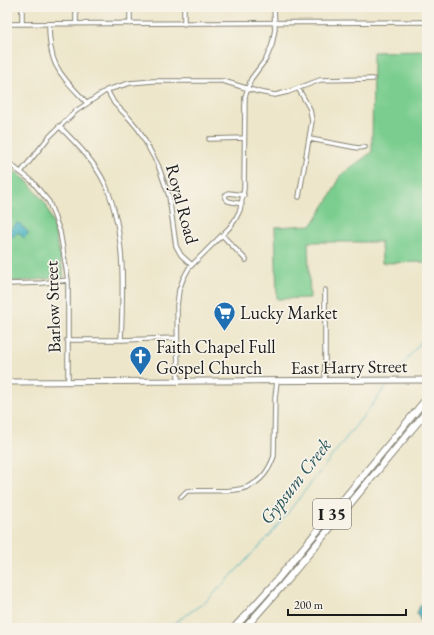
<svg xmlns="http://www.w3.org/2000/svg" width="434" height="635" viewBox="0 0 434 635" font-family="'EB Garamond',serif">
	<style>
		.green { fill: #7acd8f; stroke: #4b7456 }
		.water { fill: #42b0bf; stroke: #2f666e }
		.lines { fill: none; stroke-linecap: round; stroke-linejoin: round }
		.stream { stroke: #42b0bf; stroke-width: 1 }
		.minor-casing { stroke: #848173; stroke-width: 5.5 }
		.secondary-casing { stroke: #848173; stroke-width: 7 }
		.motorway-casing { stroke: #848173; stroke-width: 8 }
		.minor { stroke: #fff; stroke-width: 3.5 }
		.secondary { stroke: #fff; stroke-width: 5 }
		.motorway { stroke: #fff; stroke-width: 6 }
		.labels { text-anchor: middle; stroke-width: 3.5; stroke-linejoin: round; paint-order: stroke }
		.shield { fill: #f7f3e8; stroke: #5e5c59; stroke-width: 1 }
		.shield-label { font-size: 17px; font-weight: bold; fill: #1c1c1c }
		.street-label { font-size: 18px; fill: #1c1c1c; stroke: #f7f3e8 }
		.poi-label { font-size: 18px; fill: #1c1c1c; stroke: #f7f3e8; text-anchor: start }
		.water-label { font-size: 19px; font-style: italic; fill: #2b575d; stroke: #f7f3e8 }
	</style>
	<rect width="100%" height="100%" fill="#f7f3e8"/>
	<filter id="ink" filterUnits="userSpaceOnUse"><feTurbulence type="fractalNoise" baseFrequency=".025" numOctaves="2"/><feDisplacementMap in="SourceGraphic" scale="8" xChannelSelector="R" yChannelSelector="G"/><feConvolveMatrix kernelMatrix="1 2 1 2 8 2 1 2 1" color-interpolation-filters="sRGB"/></filter>
	<filter id="wash" filterUnits="userSpaceOnUse"><feTurbulence type="fractalNoise" baseFrequency=".012" numOctaves="4" result="noise"/><feDisplacementMap in="SourceGraphic" scale="16" xChannelSelector="R" yChannelSelector="G"/><feGaussianBlur stdDeviation="0.9" result="paint"/><feColorMatrix in="noise" values="0 0 0 0 0 0 0 0 0 0 0 0 0 0 0 0 0 1.4 0 .05"/><feComposite in="paint" operator="in"/></filter>
	<g filter="url(#wash)">
		<rect width="100%" height="100%" fill="#ede6ca"/>
		<!-- green -->
		<path class="green" d="M427 51V262L382 263 381 242H308L310 298 277 299 275 227 312 225 331 195 342 174 372 152 373 52Z
			M7 167 16 172 27 181 46 204 54 227 64 277 24 281H7Z"/>
		<!-- water -->
		<path class="water" d="M18 222 29 233 24 238 18 232 13 237 8 232Z
			M427 599V628H426L422 624 417 613 420 606Z"/>
		<g class="lines">
			<!-- stream -->
			<path class="stream" d="M393 378 427 334
				M167 628 208 600 271 534 390 382"/>
		</g>
	</g>
	<g filter="url(#ink)">
		<g class="lines">
			<defs>
				<path id="minor" d="M76 7V24
					M7 24 427 22
					M22 24V7
					M49 24C49 67 60 74 87 103
					M130 24V7
					M184 24V7
					M298 88 310 109 312 121 299 197
					M107 90 114 103 129 118 139 130 158 165 169 196 176 246 181 255 192 265
					M59 126C77 144 96 163 106 186 126 233 123 291 121 340
					M209 139 244 138
					M310 139 358 148 365 147
					M7 162 32 181 49 202 60 232 68 280V382
					M21 172 49 137 76 111 107 90 130 83 153 81H223L259 92 275 95 288 92 320 80 373 79
					M242 204 228 201 225 198V196L228 193 244 195
					M222 235 246 260
					M7 284 42 283 68 280
					M325 290V381
					M67 340H121L177 338
					M178 382 177 306 179 290 183 279 189 268 229 228 235 220 240 210 244 189 245 97 251 79 266 59 272 45 275 29 274 7
					M181 497 187 491C225 489 259 500 274 456L275 398 277 381"/>
				<path id="secondary" d="M7 382 427 380"/>
				<path id="motorway" d="M234 628 272 586 427 398
					M245 628 282 586 427 411"/>
			</defs>
			<!-- minor casing -->
			<use href="#minor" class="minor-casing"/>
			<!-- secondary casing -->
			<use href="#secondary" class="secondary-casing"/>
			<!-- motorway casing -->
			<use href="#motorway" class="motorway-casing"/>
			<!-- minor -->
			<use href="#minor" class="minor"/>
			<!-- secondary -->
			<use href="#secondary" class="secondary"/>
			<!-- motorway -->
			<use href="#motorway" class="motorway"/>
		</g>
	</g>
	<!-- icons -->
	<defs>
		<symbol id="supermarket-pin" viewBox="-11 -11 22 30"><path d="M0 17L-7.5 6A9.5 9.5 0 1 1 7.5 6Z" fill="#1f6fb2" stroke="#f7f3e8"/><path d="M-6-5.5h2.5l.6 2H6L4.5 2H-2.5L-4.4-4H-6ZM-1.5 3.2a1.3 1.3 0 1 0 .1 0ZM3 3.2a1.3 1.3 0 1 0 .1 0Z" fill="#fff"/></symbol>
		<symbol id="church-pin" viewBox="-11 -11 22 30"><path d="M0 17L-7.5 6A9.5 9.5 0 1 1 7.5 6Z" fill="#1f6fb2" stroke="#f7f3e8"/><path d="M-1.2-6h2.4v3.5h3.3v2.4h-3.3V6h-2.4V-.1h-3.3v-2.4h3.3Z" fill="#fff"/></symbol>
	</defs>
	<g fill-rule="evenodd">
		<use href="#supermarket-pin" x="212" y="300" width="25" height="34"/>
		<use href="#church-pin" x="128" y="344" width="25" height="34"/>
	</g>
	<g class="labels">
		<!-- shield labels -->
		<rect class="shield" x="313" y="499" width="38" height="30" rx="3"/>
		<g class="shield-label">
			<text x="332" y="520">I 35</text>
		</g>
		<!-- street labels -->
		<g class="street-label">
			<text transform="translate(182 204) rotate(75)" y="6">Royal Road</text>
			<text transform="translate(53 307) rotate(-92)" y="6">Barlow Street</text>
			<text transform="translate(349 367) rotate(-1)" y="6">East Harry Street</text>
		</g>
		<!-- poi labels -->
		<g class="poi-label">
			<text x="240" y="319">Lucky Market</text>
			<text x="156" y="353">Faith Chapel Full<tspan x="156" dy="21">Gospel Church</tspan></text>
		</g>
		<!-- water labels -->
		<g class="water-label">
			<text transform="translate(295 481) rotate(-52)" y="7">Gypsum Creek</text>
		</g>
	</g>
	<!-- margin -->
	<rect width="434" height="635" fill="none" stroke="#f7f3e8" stroke-width="24"/>
	<!-- scale -->
	<path d="M288 609v6h118v-6" fill="none" stroke="#1c1c1c" stroke-width="2"/>
	<text x="294" y="609" font-size="12" fill="#1c1c1c" stroke="#f7f3e8" stroke-width="3" paint-order="stroke">200 m</text>
</svg>
